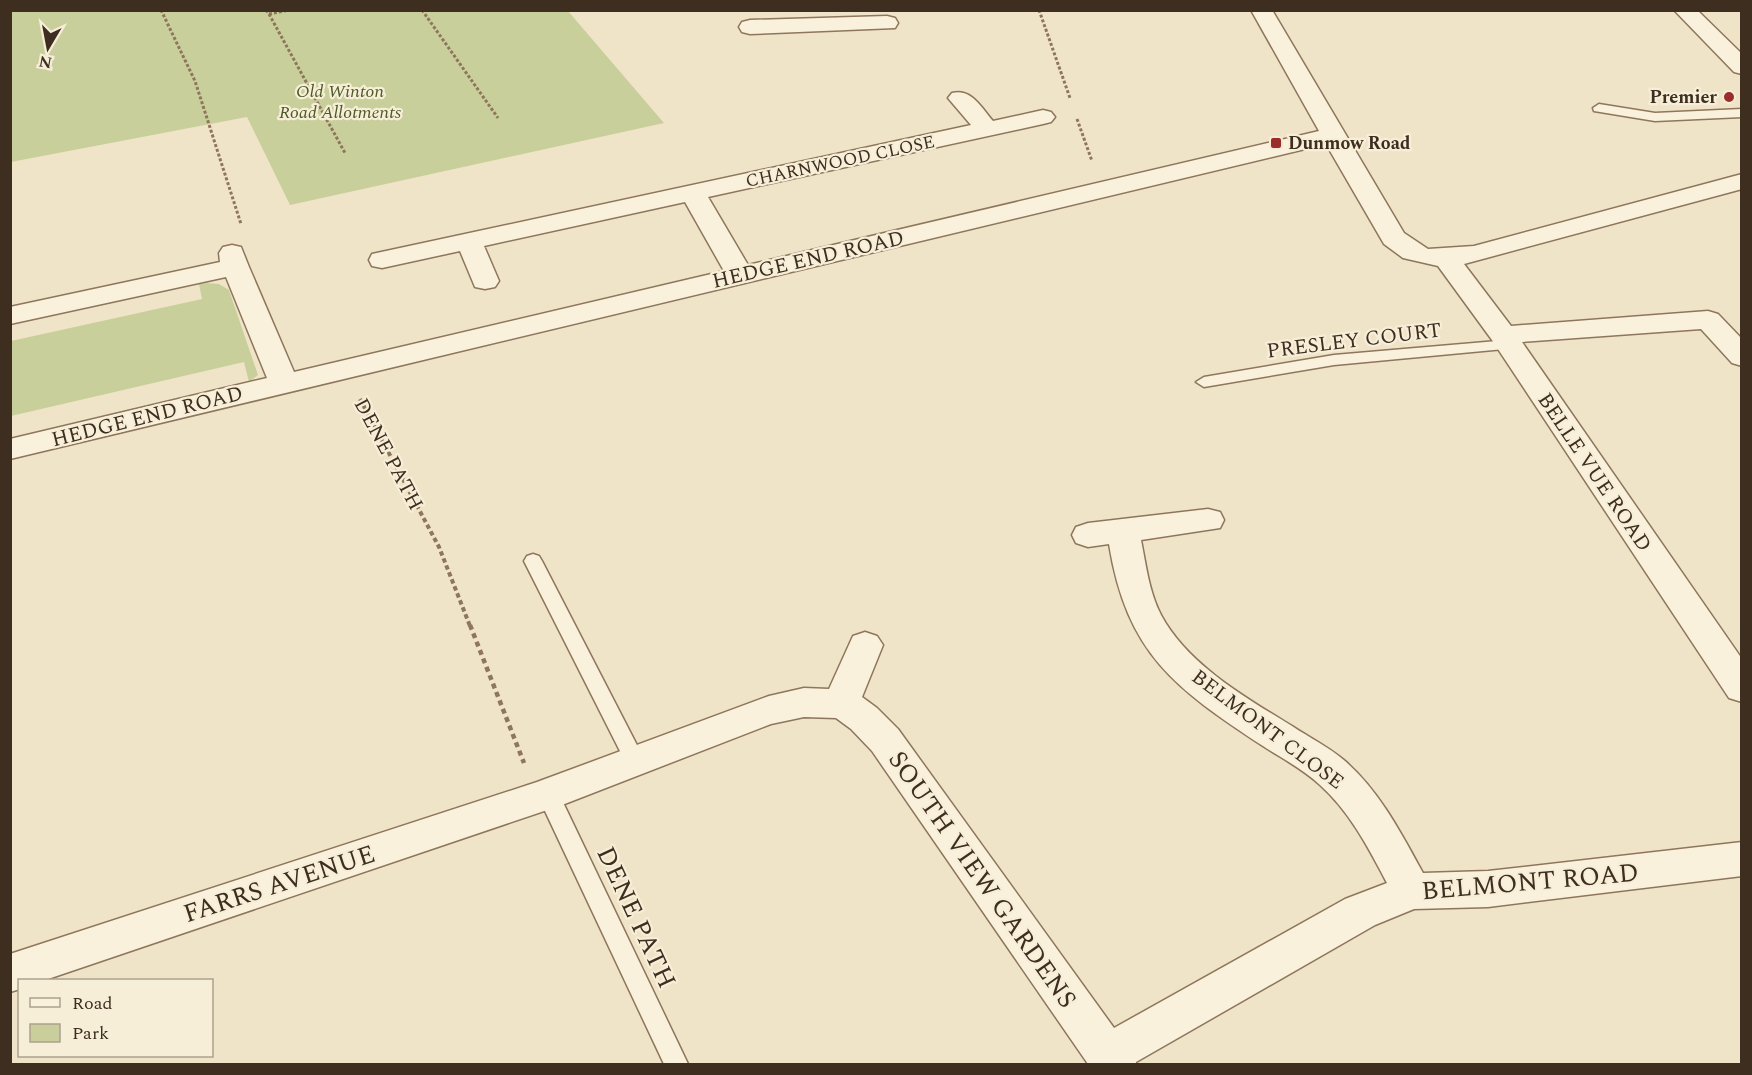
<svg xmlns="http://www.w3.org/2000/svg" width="1752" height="1075" viewBox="0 0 1752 1075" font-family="Spectral,serif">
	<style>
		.green { fill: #c9cf9b }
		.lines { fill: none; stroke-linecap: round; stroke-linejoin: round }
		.lane-casing { stroke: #8d765c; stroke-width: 3 }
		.street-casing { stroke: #8d765c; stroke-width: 3 }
		.path-far2 { stroke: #8d765c; stroke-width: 3; stroke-dasharray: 3 2; stroke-linecap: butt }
		.path-far1 { stroke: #8d765c; stroke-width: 4; stroke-dasharray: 4.5 3; stroke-linecap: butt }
		.path { stroke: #8d765c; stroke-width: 4.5; stroke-dasharray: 5 4; stroke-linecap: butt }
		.lane { fill: #faf1dc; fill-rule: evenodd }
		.street { fill: #faf1dc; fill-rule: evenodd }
		.poi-dot { fill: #9e2a2b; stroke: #f7eed8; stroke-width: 2 }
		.labels { text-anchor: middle; stroke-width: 4.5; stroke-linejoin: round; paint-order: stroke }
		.far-park-label { font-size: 18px; font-style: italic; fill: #4d5a26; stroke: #f7eed8 }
		.far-poi-label { font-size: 18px; font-weight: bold; fill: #3d2e20; stroke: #f7eed8; text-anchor: end }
		.far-street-label { font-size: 18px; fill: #3d2e20; stroke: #f7eed8 }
		.street-label { font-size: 21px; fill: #3d2e20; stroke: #f7eed8 }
		.near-street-label { font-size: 26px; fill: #3d2e20; stroke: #f7eed8 }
	</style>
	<rect width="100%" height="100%" fill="#f0e4c8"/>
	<!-- green -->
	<path class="green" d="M11 10 568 11 664 123 290 205 247 117 11 162Z
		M207 283 219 284 229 290 258 375 249 382 244 362 11 416V341L202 299 199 284Z"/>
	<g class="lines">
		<defs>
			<path id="lane" d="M1599 104 1655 113 1742 109V117L1655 121 1594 111 1593 108Z
				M1509 340 1515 342 1517 345 1515 348 1334 365 1204 387 1196 382 1204 377 1334 355Z
				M533 554 539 556 542 561 641 753 644 759 641 765 634 767 627 765 524 561 527 556Z
				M548 785 555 788 559 794 688 1064H664L537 794 541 788Z"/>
			<path id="street" d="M1251 10H1272L1404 233 1428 249 1474 246 1742 174V189L1464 264 1511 326 1708 311 1718 314 1742 339V366L1732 363 1701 329 1522 342 1742 659V702L1729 698 1492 340 1438 266 1403 258 1384 244 1326 144 10 459V439L267 378 226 277 10 324V307L220 262 219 253 223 247 232 245 241 247 249 267 294 372 724 271 685 202 484 246 499 281 495 287 485 289 475 287 460 251 382 268 372 266 369 260 372 254 971 125 948 98 952 93C971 88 981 107 993 121L1043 110 1051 112 1055 117 1051 122 1043 124 708 197 748 265 1319 131Z
				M1674 10H1697L1742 54V74L1734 72Z
				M887 16 895 18 898 23 895 28 750 34 742 32 739 27 742 22 750 20Z
				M1208 509 1220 512 1224 520 1220 528 1141 540C1146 565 1149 592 1161 615 1187 664 1246 698 1292 726 1310 738 1329 747 1345 761 1380 792 1401 833 1423 873L1488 871 1742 842V876L1488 907 1414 909 1375 925 1136 1062V1064H1088L872 751 851 729 836 718 804 717 771 724 562 805 45 980H20V989L10 992V954L537 782 769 696 804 688 829 689 853 636 865 632 877 636 883 645 862 697 877 708 898 729 1114 1028 1345 899 1387 883C1368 847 1350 812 1320 785 1303 769 1283 759 1263 746 1175 688 1127 654 1109 544L1088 547 1076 543 1072 535 1076 527 1088 523Z"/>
		</defs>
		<!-- lane casing -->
		<use href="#lane" class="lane-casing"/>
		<!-- street casing -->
		<use href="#street" class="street-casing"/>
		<!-- path-far2 -->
		<path class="path-far2" d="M161 10 195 81 241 224
			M266 10 269 14 289 10
			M422 10 498 118
			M1039 10 1070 98
			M269 14 345 153
			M1077 119 1092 161"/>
		<!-- path-far1 -->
		<path class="path-far1" d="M360 399 439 547 470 626"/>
		<!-- path -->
		<path class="path" d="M470 625 524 763"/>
		<!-- lane -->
		<use href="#lane" class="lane"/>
		<!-- street -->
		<use href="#street" class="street"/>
	</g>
	<!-- markers -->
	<g class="poi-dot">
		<circle cx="1729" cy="97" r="6"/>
		<rect x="1270" y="137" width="12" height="12" rx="3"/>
	</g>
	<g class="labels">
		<!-- far-park labels -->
		<g class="far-park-label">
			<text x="340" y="97">Old Winton<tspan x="340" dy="21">Road Allotments</tspan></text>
		</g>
		<!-- far-poi labels -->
		<g class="far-poi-label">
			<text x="1717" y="103">Premier</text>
			<text x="1288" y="149" text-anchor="start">Dunmow Road</text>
		</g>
		<!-- far-street labels -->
		<g class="far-street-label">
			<text transform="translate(840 161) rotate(-12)" y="6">CHARNWOOD CLOSE</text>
		</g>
		<!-- street labels -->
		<g class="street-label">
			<text transform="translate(808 259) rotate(-13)" y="7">HEDGE END ROAD</text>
			<text transform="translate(1354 340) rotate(-7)" y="7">PRESLEY COURT</text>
			<text transform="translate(147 416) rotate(-14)" y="7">HEDGE END ROAD</text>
			<text transform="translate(389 454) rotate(62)" y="7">DENE PATH</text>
			<text transform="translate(1595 472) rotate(56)" y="7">BELLE VUE ROAD</text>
			<text transform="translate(1268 729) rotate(37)" y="7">BELMONT CLOSE</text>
		</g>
		<!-- near-street labels -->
		<g class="near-street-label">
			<text transform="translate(983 879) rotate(55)" y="9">SOUTH VIEW GARDENS</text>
			<text transform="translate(1530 881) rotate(-5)" y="9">BELMONT ROAD</text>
			<text transform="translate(279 883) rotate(-18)" y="9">FARRS AVENUE</text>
			<text transform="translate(637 917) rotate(65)" y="9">DENE PATH</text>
		</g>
	</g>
	<!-- border -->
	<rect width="1752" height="1075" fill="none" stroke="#3d2e20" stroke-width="24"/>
	<!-- legend -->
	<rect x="18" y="979" width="195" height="78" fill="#f7eed8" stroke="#ada18e" stroke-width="1.5"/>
	<rect x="30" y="998" width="30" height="9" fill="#faf1dc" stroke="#ada18e" stroke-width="1.5"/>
	<text x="72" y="1009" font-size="18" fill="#3d2e20">Road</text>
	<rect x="30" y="1024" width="30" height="18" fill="#c9cf9b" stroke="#ada18e" stroke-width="1.5"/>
	<text x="72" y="1039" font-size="18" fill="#3d2e20">Park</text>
	<!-- north arrow -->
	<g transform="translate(48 48) rotate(190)" stroke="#f7eed8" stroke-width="4.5" paint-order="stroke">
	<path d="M0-4.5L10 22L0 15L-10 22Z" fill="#3d2e20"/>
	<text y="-9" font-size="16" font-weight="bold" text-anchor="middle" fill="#3d2e20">N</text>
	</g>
</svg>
